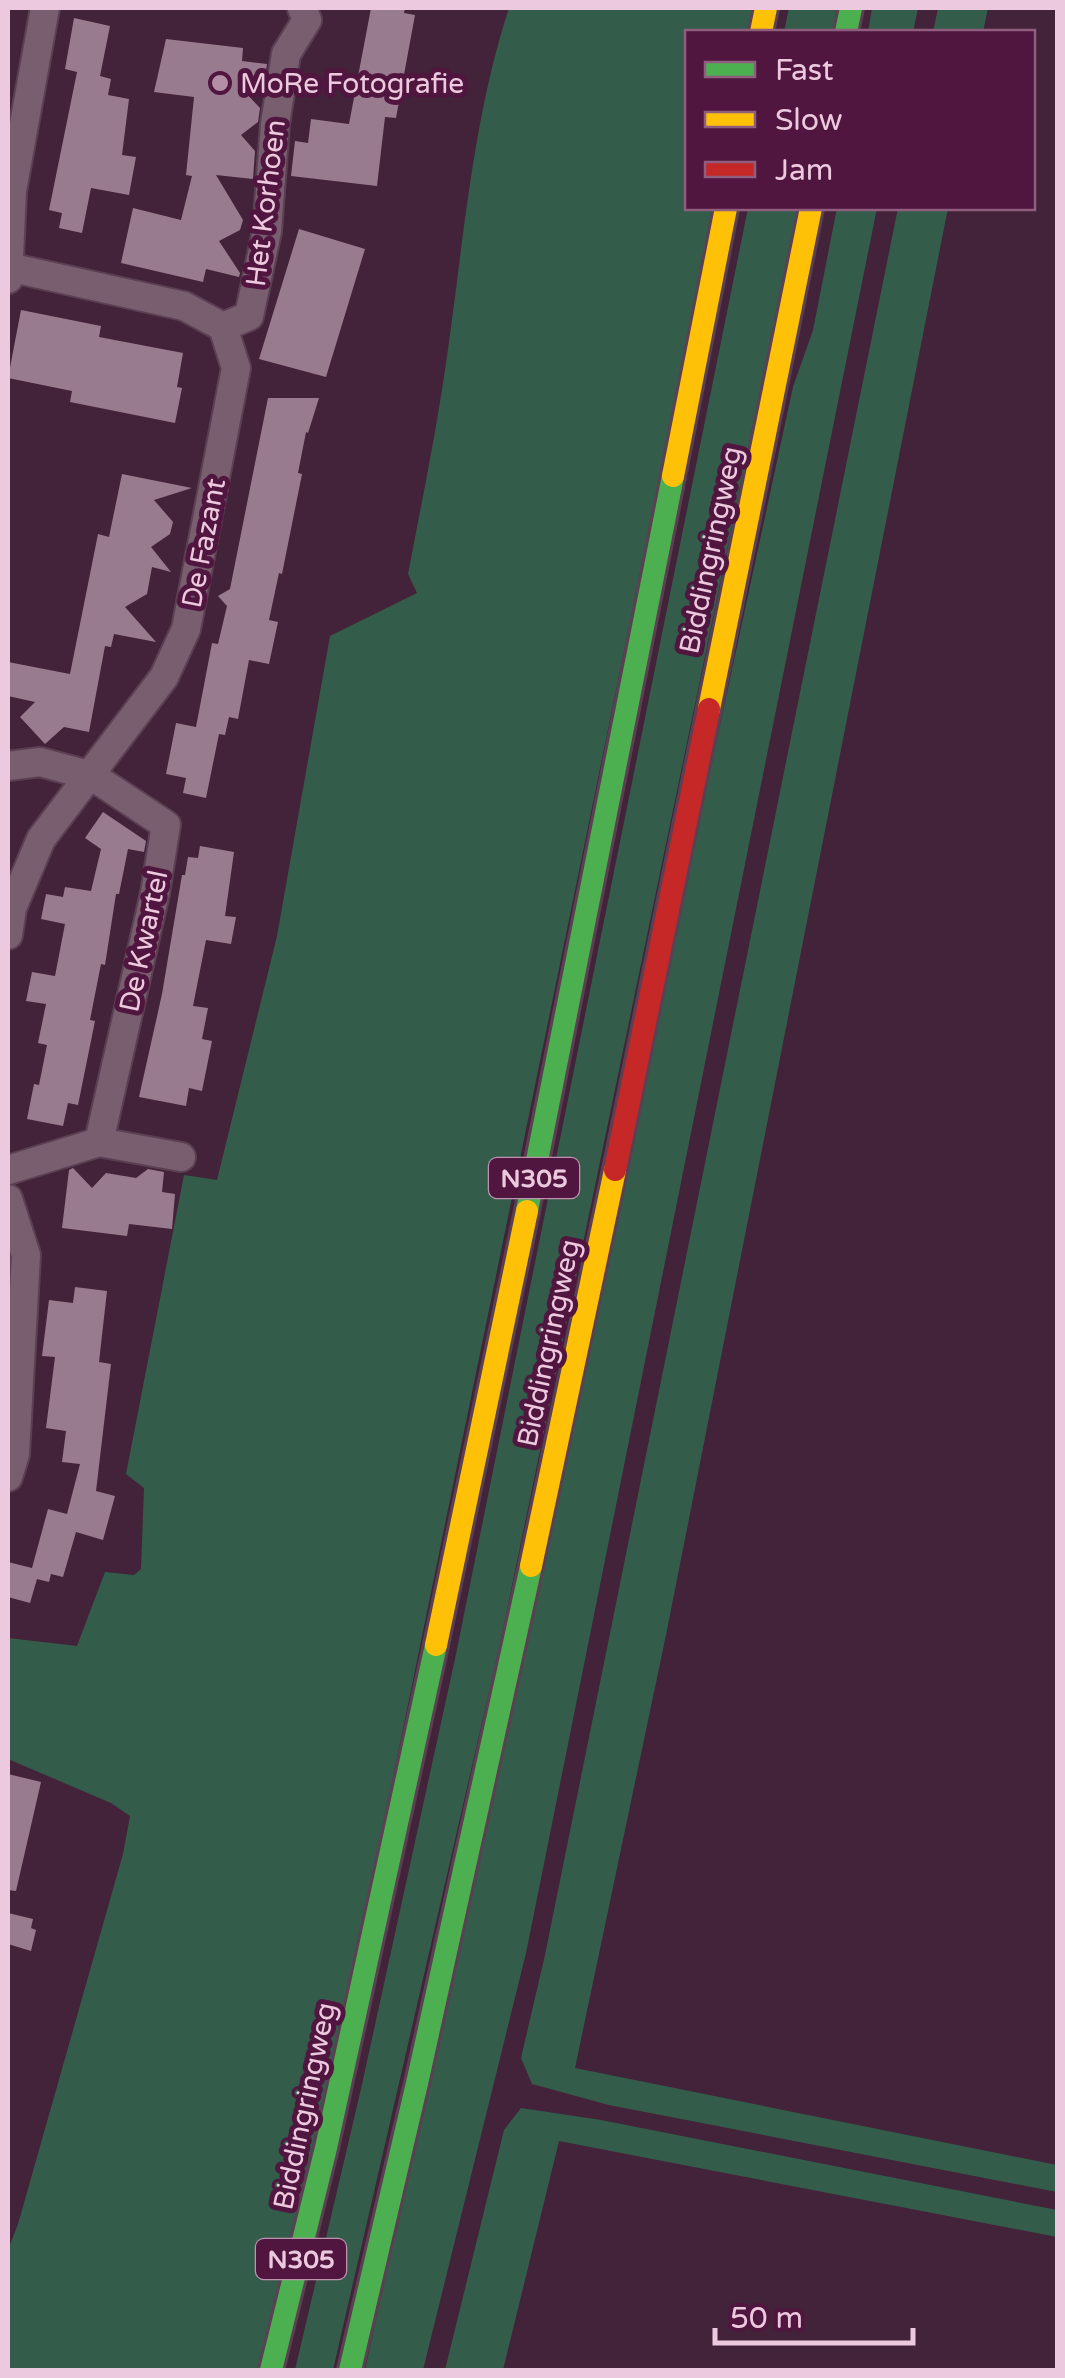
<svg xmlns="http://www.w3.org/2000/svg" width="1065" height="2378" viewBox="0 0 1065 2378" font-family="'Varela Round',sans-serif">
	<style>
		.green { fill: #335d4a }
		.building { fill: #997b8f }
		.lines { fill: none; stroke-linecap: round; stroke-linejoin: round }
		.street-casing { stroke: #5a4052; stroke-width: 32 }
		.fast-casing { stroke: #5a4052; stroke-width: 28 }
		.slow-casing { stroke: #5a4052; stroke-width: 28 }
		.jam-casing { stroke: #5a4052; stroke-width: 28 }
		.street { stroke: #785e6f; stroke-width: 28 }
		.fast { stroke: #4caf50; stroke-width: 22 }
		.slow { stroke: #ffc107; stroke-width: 22 }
		.jam { stroke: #c62828; stroke-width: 22 }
		.poi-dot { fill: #b28fa5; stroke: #50163f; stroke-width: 4 }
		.labels { text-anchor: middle; stroke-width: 10; stroke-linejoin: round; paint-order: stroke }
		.shield { fill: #50163f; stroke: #be93af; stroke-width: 2.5 }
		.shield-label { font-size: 25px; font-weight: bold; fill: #edc9df }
		.poi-label { font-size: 28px; fill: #edc9df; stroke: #50163f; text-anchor: start }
		.street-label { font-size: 28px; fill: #edc9df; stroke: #50163f }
	</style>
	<rect width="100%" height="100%" fill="#432339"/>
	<!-- green -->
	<path class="green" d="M509 8H756L751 32H688V208H715L340 2036 260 2370H8V2250L18 2224 123 1854 130 1816 111 1803 8 1759V1638L77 1646 105 1572 134 1575 141 1569 144 1488 126 1474 184 1175 217 1180 277 936 330 636 417 593 408 574C421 506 435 438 445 370 463 250 471 124 509 8Z
		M789 8H839L834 32H784Z
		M872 8H918L913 32H868Z
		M938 8H988L983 32H933Z
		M748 208H798L498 1653 333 2370H295L361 2089 455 1659Z
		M837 208H877L526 1953 423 2370H365L793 387 813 330Z
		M898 208H948L666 1635 575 2068 1057 2165V2192L609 2105 532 2084 521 2058 545 1955Z
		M521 2108 601 2120 1057 2210V2237L559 2141 503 2370H445L504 2130Z"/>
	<!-- building -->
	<path class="building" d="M371 8H405L404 13 415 15 396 118 385 117 377 186 291 176 295 141 308 143 311 119 349 124Z
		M74 18 110 26 100 76 111 79 108 95 129 99 122 155 136 157 129 195 91 188 82 233 59 228 62 213 49 210 77 72 65 69Z
		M166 39 243 48 242 61 267 64 265 77 244 91 260 108 258 122 241 135 255 151 253 179 216 175 243 220 240 230 219 241 240 273 239 277 206 269 203 282 121 263 133 208 181 220 192 176 186 175 194 97 154 92Z
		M299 229 365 249 326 377 259 359Z
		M21 310 101 326 99 337 183 353 177 387 182 388 175 423 70 402 72 391 8 378Z
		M268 398H319L308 433 306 432 298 473 302 474 282 574 279 573 269 620 278 622 269 664 249 660 238 719 229 717 225 735 219 734 206 798 183 793 186 778 166 774 176 723 196 727 212 643 218 644 227 606 218 596 230 589Z
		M122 474 192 488 154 500 173 522 170 534 151 547 171 572 152 567 147 594 125 607 156 642 114 634 111 647 105 646 89 732 64 727 45 744 20 717 35 702 8 696V662L70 674 98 534 109 537Z
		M103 812 146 841 144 852 128 849 119 894H116L105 965 101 964 90 1020 95 1021 78 1105 68 1103 63 1126 27 1119 34 1084 39 1085 47 1045 38 1043 46 1004 26 1001 32 972 55 976 65 924 41 919 46 894 63 897 65 887 91 891 101 849 85 838Z
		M200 846 234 852 225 916 236 917 231 944 206 940 193 1006 208 1008 202 1039 212 1041 202 1091 189 1088 186 1106 139 1097 162 994 182 875H185L188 857 198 858Z
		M73 1168 92 1188 106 1173 136 1178 148 1169 164 1172 162 1192 175 1194 172 1229 129 1224 127 1236 62 1228 69 1170Z
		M75 1287 107 1291 99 1362 111 1364 96 1491 115 1496 103 1540 76 1532 63 1577 51 1574 49 1582 37 1579 30 1603 8 1597V1562L32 1568 48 1509 67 1514 80 1464 62 1462 66 1431 46 1428 55 1357 42 1356 49 1300 73 1303Z
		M8 1774 41 1782 16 1891 8 1890Z
		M8 1913 33 1919 31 1928 36 1930 31 1951 8 1944Z"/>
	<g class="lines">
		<defs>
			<path id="street" d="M8 267 184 306 223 327 236 368 186 629 164 677 41 839 12 908 8 935
				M8 279 12 191 45 8
				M223 327 249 316 267 231 275 124 286 54 307 20 302 8
				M8 766 40 762 92 776 166 825 155 893 99 1142 8 1170
				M99 1142 181 1157
				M8 1199 26 1255 15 1454 8 1477"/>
			<path id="fast" d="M846 32 851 8
				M527 1211 673 476
				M271 2370 326 2148 436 1645
				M350 2370 418 2079 531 1566"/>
			<path id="slow" d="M761 32 766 8
				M673 476 726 208
				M709 709 811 208
				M531 1566 615 1170
				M436 1645 527 1211"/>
			<path id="jam" d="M615 1170 709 709"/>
		</defs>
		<!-- street casing -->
		<use href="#street" class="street-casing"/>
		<!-- fast casing -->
		<use href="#fast" class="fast-casing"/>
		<!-- slow casing -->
		<use href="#slow" class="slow-casing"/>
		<!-- jam casing -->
		<use href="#jam" class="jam-casing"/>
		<!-- street -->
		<use href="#street" class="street"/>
		<!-- fast -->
		<use href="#fast" class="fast"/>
		<!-- slow -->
		<use href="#slow" class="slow"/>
		<!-- jam -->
		<use href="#jam" class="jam"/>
	</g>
	<!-- markers -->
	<circle class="poi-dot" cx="220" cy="83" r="10"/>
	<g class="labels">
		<!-- shield labels -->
		<g class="shield">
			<rect x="489" y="1158" width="90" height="40" rx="8"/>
			<rect x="256" y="2239" width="90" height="40" rx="8"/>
		</g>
		<g class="shield-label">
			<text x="534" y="1187">N305</text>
			<text x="301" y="2268">N305</text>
		</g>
		<!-- poi labels -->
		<g class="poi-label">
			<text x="240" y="93">MoRe Fotografie</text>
		</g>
		<!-- street labels -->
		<g class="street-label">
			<text transform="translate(265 203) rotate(-83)" y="10">Het Korhoen</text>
			<text transform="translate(203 543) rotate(-79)" y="10">De Fazant</text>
			<text transform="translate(710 550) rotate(-78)" y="10">Biddingringweg</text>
			<text transform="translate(143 941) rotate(-78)" y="10">De Kwartel</text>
			<text transform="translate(548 1343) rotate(-78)" y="10">Biddingringweg</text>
			<text transform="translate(304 2106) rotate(-78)" y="10">Biddingringweg</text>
		</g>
	</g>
	<!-- border -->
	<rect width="1065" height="2378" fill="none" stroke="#edc9df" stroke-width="20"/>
	<!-- legend -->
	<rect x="685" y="30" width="350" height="180" fill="#50163f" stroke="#8f5e7f" stroke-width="2.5"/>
	<rect x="705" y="62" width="50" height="15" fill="#4caf50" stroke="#8f5e7f" stroke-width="2.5"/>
	<text x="775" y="80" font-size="30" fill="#edc9df">Fast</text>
	<rect x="705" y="112" width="50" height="15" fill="#ffc107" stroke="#8f5e7f" stroke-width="2.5"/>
	<text x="775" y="130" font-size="30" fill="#edc9df">Slow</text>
	<rect x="705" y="162" width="50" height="15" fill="#c62828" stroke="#8f5e7f" stroke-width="2.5"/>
	<text x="775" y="180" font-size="30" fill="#edc9df">Jam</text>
	<!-- scale -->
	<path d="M715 2328v15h198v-15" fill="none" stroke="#edc9df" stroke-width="5"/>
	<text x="730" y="2328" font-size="30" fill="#edc9df" stroke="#50163f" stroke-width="8" paint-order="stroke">50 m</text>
</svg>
